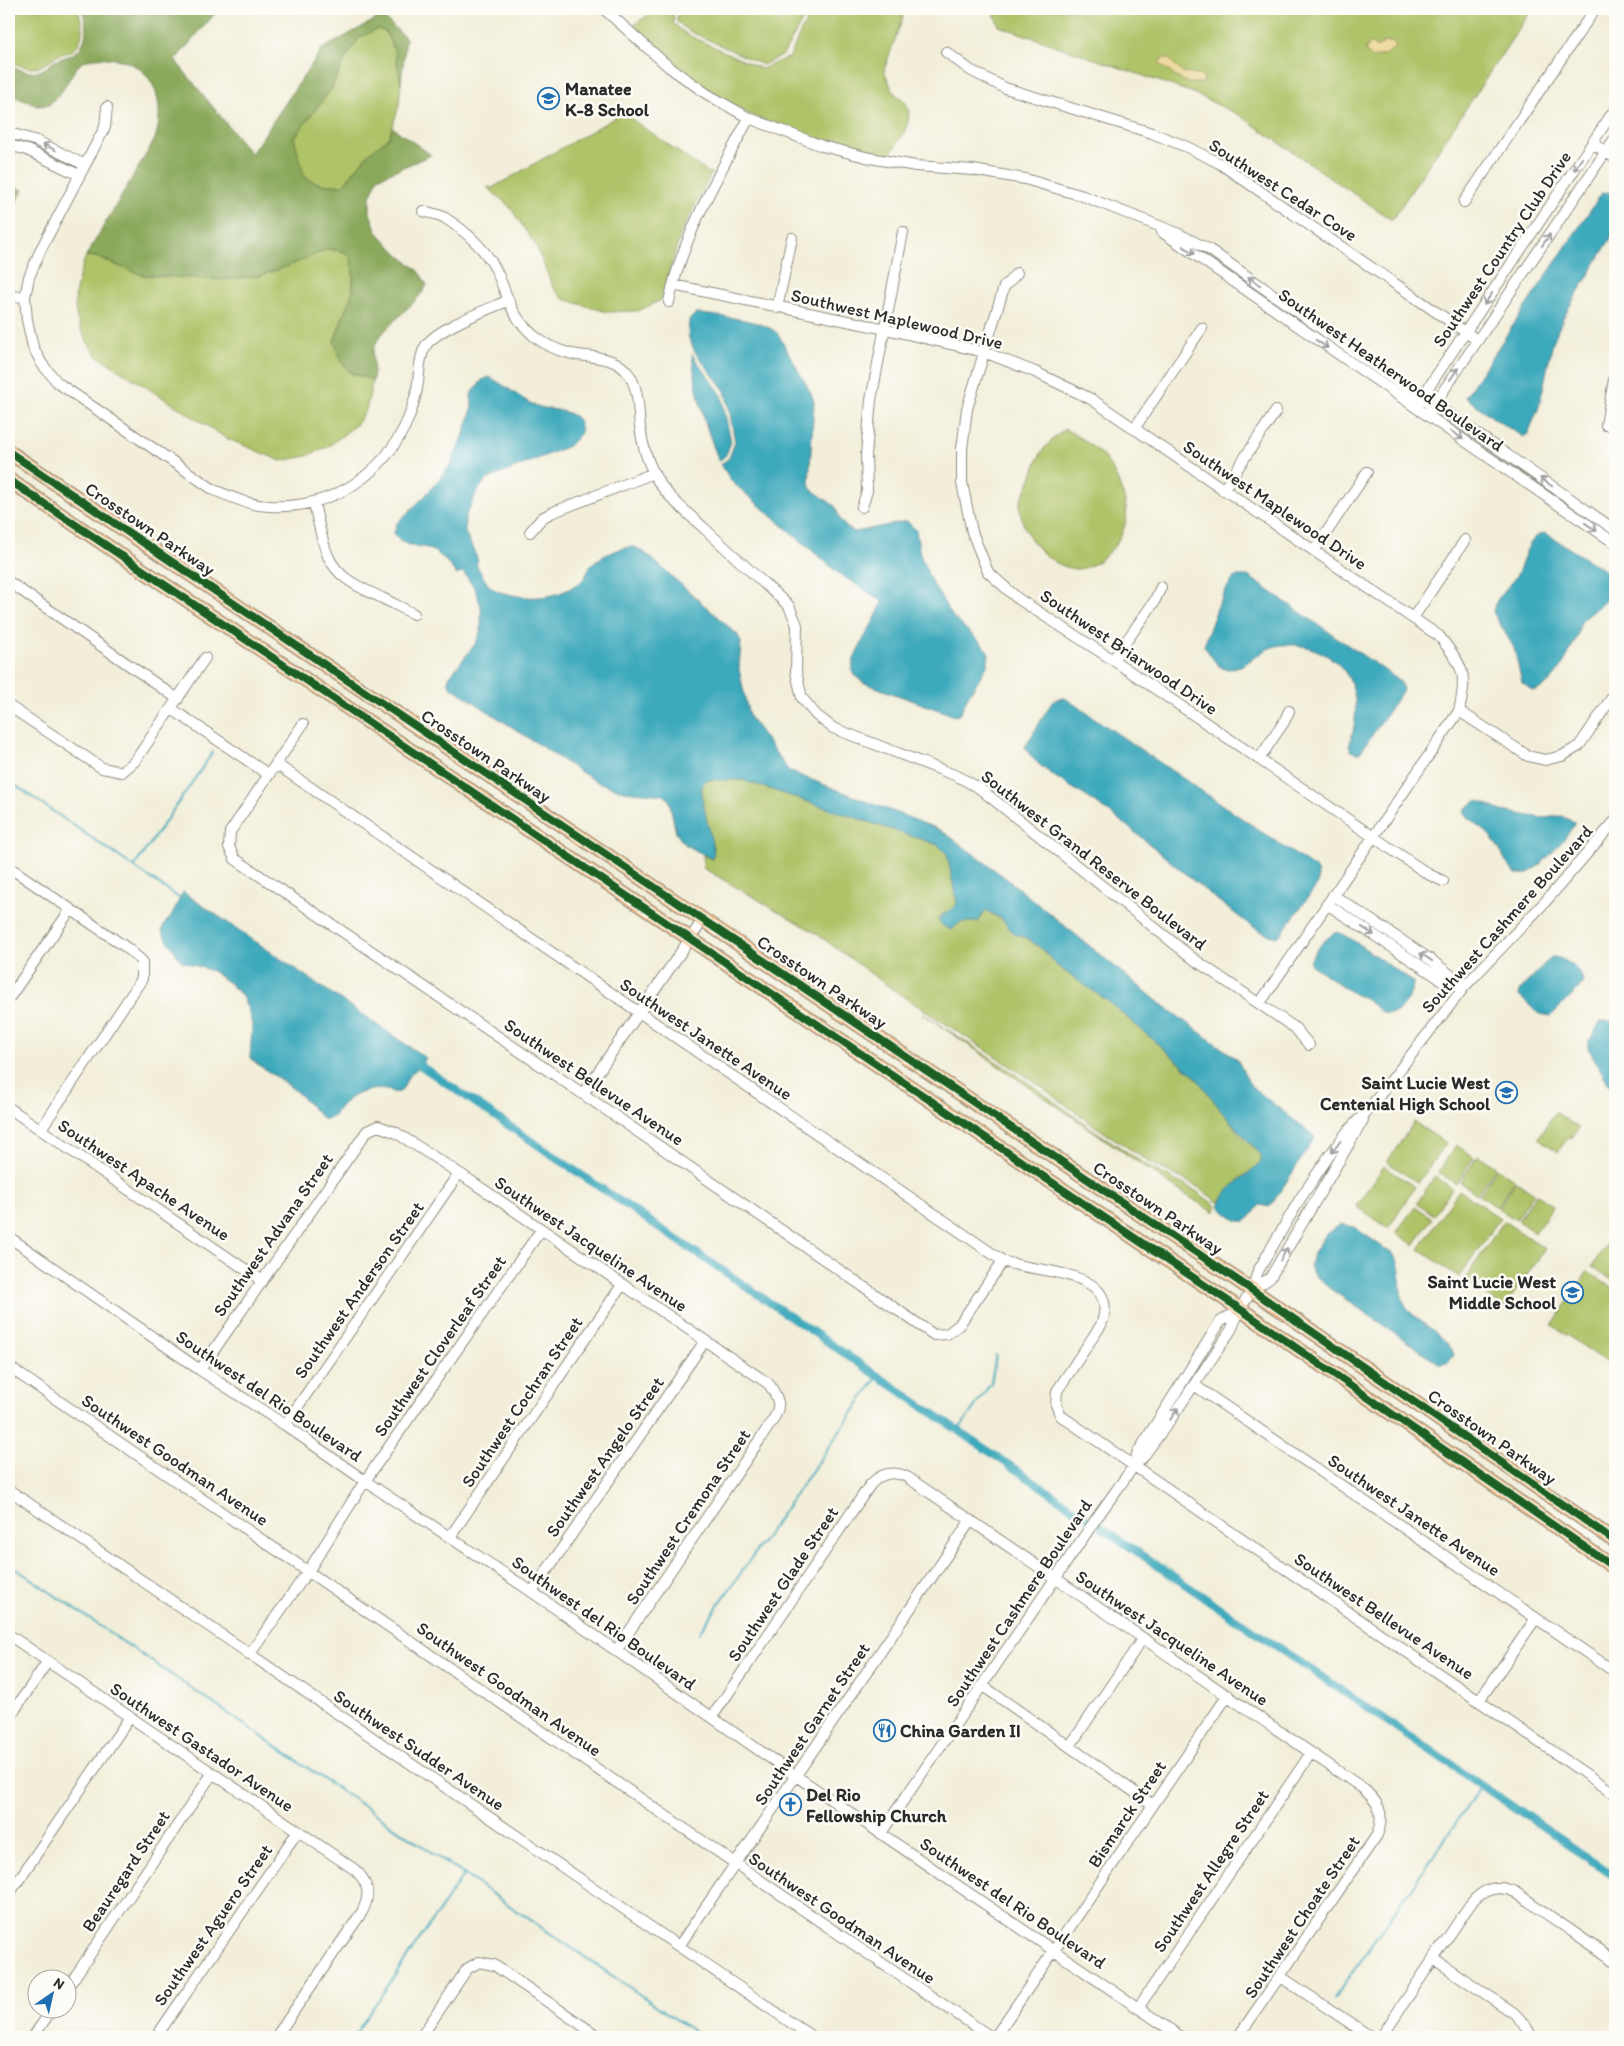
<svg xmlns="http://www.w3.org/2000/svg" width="1624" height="2046" viewBox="0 0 1624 2046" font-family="Itim,sans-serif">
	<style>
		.green { fill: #afc367; stroke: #6d7749 }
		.forest { fill: #8ba95c; stroke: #5b6a44 }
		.sand { fill: #eeda9e; stroke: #8c8264 }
		.water { fill: #3da9bc; stroke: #346a74 }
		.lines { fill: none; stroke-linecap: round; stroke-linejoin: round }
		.stream { stroke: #3da9bc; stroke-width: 2 }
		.canal { stroke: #3da9bc; stroke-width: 8 }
		.minor-casing { stroke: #8e8c82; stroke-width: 12 }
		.major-casing { stroke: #8e8c82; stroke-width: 16 }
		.minor { stroke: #fff; stroke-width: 10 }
		.major { stroke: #f6be87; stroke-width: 14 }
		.cycleway-casing { stroke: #fdfcf7; stroke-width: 11 }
		.cycleway { stroke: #1b5e20; stroke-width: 8 }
		.oneway { stroke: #a0a0a0 }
		.labels { text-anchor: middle; stroke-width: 5; stroke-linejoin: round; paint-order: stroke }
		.poi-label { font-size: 18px; font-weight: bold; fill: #2b2b2b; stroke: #fdfcf7; text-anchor: start }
		.street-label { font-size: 18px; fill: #2b2b2b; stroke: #fdfcf7 }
	</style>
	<rect width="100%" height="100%" fill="#fdfcf7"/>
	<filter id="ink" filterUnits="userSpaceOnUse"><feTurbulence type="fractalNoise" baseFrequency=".02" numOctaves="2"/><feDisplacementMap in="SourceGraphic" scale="10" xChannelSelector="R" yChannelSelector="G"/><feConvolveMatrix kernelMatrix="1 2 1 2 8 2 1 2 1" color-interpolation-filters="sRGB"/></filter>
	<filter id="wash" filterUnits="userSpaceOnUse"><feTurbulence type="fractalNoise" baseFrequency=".0096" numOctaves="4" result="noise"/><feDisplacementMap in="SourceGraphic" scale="20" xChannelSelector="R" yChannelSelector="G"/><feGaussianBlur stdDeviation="1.12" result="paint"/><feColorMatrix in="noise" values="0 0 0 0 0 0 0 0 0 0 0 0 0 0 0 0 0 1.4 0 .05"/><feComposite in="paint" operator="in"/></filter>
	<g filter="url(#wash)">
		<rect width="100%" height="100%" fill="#f2eed9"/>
		<!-- green -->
		<path class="green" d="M22 9H76C85 20 85 42 72 51 67 54 61 53 57 56 48 60 43 68 33 68 25 68 17 64 10 62L9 61V21Z
			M680 9H809L783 55 763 65 689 31 676 21Z
			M813 9H896L898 10 903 17 884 70C887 77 890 86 894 92 897 97 903 98 906 103 916 121 898 143 887 157 840 146 795 135 751 115 706 94 667 59 631 27L654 11 674 14 673 23 686 34 762 69 786 58 789 59 800 33Z
			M992 9H1532L1392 220 1239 115 1193 93 999 26Z
			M377 28 385 31 394 49 400 71 401 83 399 106 389 137 369 153 343 185C328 186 317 185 304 176L294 138 331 89 344 61 359 38Z
			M623 113 707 172 712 173 681 232 661 300 638 311 607 312 563 299 553 288 536 246 509 206 487 187 492 188Z
			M328 249 342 251 351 256 353 274V291L334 341 350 373 373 380 366 410 357 424 329 446 307 456 281 461 226 438 96 355C70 318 70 299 86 256L97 257 123 268 311 256Z
			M1065 429C1101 449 1114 462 1125 502 1129 518 1124 533 1115 545 1107 556 1091 569 1077 569 1051 568 1024 539 1021 514 1020 511 1020 506 1020 502 1021 497 1026 491 1028 485 1033 475 1035 463 1041 453 1047 444 1056 436 1065 429Z
			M707 780H742L938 845 947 854 957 904 952 911 942 914 938 920 977 922 983 914 987 911 1003 921 1014 934 1027 938 1043 950 1057 966 1109 1002 1195 1076 1223 1113 1246 1141 1262 1155 1261 1161 1253 1170 1239 1179 1219 1203 1198 1187 1153 1164 1096 1127 1032 1080 892 989 814 932 703 868V855L712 859 702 798V785Z
			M922 1013 1029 1083 1094 1130 1151 1168 1196 1191 1215 1205 1216 1209 1214 1212 1184 1194Z
			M1555 1112 1579 1128 1572 1138 1569 1136 1558 1152 1538 1138Z
			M1414 1122 1446 1143 1418 1183 1387 1162Z
			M1456 1145 1474 1157 1456 1184 1438 1172Z
			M1478 1155 1496 1167 1477 1194 1460 1182Z
			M1384 1166 1415 1187 1388 1228 1356 1206Z
			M1497 1168 1515 1180 1497 1207 1479 1195Z
			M1435 1176 1452 1188 1434 1215 1417 1203Z
			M1516 1181 1534 1193 1516 1220 1498 1208Z
			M1459 1190 1500 1218 1459 1277 1419 1249Z
			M1536 1194 1553 1206 1535 1233 1518 1221Z
			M1415 1206 1432 1218 1414 1245 1396 1233Z
			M1504 1221 1545 1249 1504 1308 1464 1280Z
			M1615 1231V1282L1592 1266Z
			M1588 1271 1615 1289V1368L1552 1325Z"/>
		<!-- forest -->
		<path class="forest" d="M81 9H219L175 60 251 154 322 49 382 16 406 38 401 83 394 49 385 31 377 29 359 38 344 61 331 89 294 138 304 176C317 185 328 186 343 185L369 153 389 137 392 127 431 155 378 178 370 197V213L377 232 399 255 418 270 427 285C415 308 377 329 373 352 372 361 375 370 373 380 342 371 345 370 334 341L353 291V274L351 257 342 251 328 249 289 266 259 276 220 280 142 275 97 257 86 256 155 139C167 100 153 61 108 58 98 57 87 58 79 65 72 72 68 83 62 91 58 96 53 100 49 105L37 106 9 94V66C17 68 27 73 35 72 45 71 50 63 59 59 63 57 69 57 73 54 88 46 89 22 81 9Z
			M9 183 23 190 9 215Z"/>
		<!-- sand -->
		<path class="sand" d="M1385 42H1393L1396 47 1386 54 1372 58 1365 50 1370 44H1373L1376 48Z
			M1164 57 1169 59 1182 72 1201 76 1204 80 1203 83H1189L1176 77 1159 63Z"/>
		<!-- water -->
		<path class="water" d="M1609 192 1615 196V227L1611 238 1564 316 1553 342 1539 407 1528 434 1523 437 1496 420 1465 397 1593 206 1602 193Z
			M696 313C718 317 762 318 778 334L811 393 814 402 809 484 811 489 835 506 840 519 846 527 855 532 907 521 916 530 920 554 931 581 953 617 985 647 989 654 987 666 966 700 960 714 955 716 864 683C860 680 855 677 853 672 847 658 879 619 882 601L838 573 731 481 721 464 729 458 735 442 729 409 725 391 695 352 688 336 689 320Z
			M692 354 721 394 731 442 726 455 719 461C704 423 696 394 692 354Z
			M489 377C505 384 526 404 540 407 551 410 563 409 574 416 580 420 580 427 581 433L569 446 486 480 477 492 465 517V532L478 560 476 564C481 572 484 581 491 587 497 592 505 593 512 595 538 600 560 597 582 581 587 577 587 569 592 564 597 558 625 545 634 547 640 549 645 553 650 557L738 635 741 642 739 669 749 716 789 771 938 829 948 835 1007 879 1161 1004 1237 1059 1251 1086 1313 1135 1315 1138 1272 1204 1269 1207 1260 1205C1256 1209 1252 1217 1247 1220 1239 1226 1224 1212 1219 1206 1225 1186 1248 1176 1261 1161V1155L1223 1113 1195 1076 1109 1002 1057 966 1043 950 1027 938 1014 934 1002 919 987 911 983 914 978 922H961L951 930 943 926 938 920C944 912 951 912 957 904L947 854 938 845 742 780H707L702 785V798L714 852 712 859 684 844 676 833 669 800 664 795 623 791 597 782 571 766 451 687 448 682 449 677 476 643 481 630V607L475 589 463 572 457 575C449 565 443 555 431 550 415 542 406 551 394 533L397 523 425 496 449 467 463 437 472 409 471 394 482 380Z
			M1545 533 1612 575C1624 595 1590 610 1582 621 1579 625 1579 632 1577 636 1569 654 1554 688 1533 691L1522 683 1514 648 1493 612C1495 596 1508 589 1516 576 1523 565 1524 551 1532 541 1536 536 1539 535 1545 533Z
			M1237 576H1248L1400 681 1403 690 1360 753H1356L1351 751 1349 745C1356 725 1359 702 1350 681 1339 655 1303 640 1276 646 1259 650 1246 669 1228 669 1217 670 1210 653 1204 646 1210 627 1222 587 1237 576Z
			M1065 698 1315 868 1318 873V884L1281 934 1277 937C1259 934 1240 917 1225 906 1179 871 1138 831 1090 799 1072 787 1034 767 1025 747L1052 702 1057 699Z
			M1477 800 1502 811 1543 818 1561 816 1574 822V824C1568 837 1541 867 1528 873 1524 875 1520 874 1516 874 1503 862 1499 843 1486 832 1478 824 1468 821 1464 810Z
			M183 892 426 1058C421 1065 417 1069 411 1074 406 1078 405 1087 401 1091 396 1095 390 1090 386 1090 366 1087 343 1097 334 1116L324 1120C312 1109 303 1096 289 1086 276 1076 262 1069 250 1058L252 1025 249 1012 242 996 229 983 212 971 181 961 162 932 164 924 170 918Z
			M1337 932 1347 936 1413 982C1414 990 1403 1009 1395 1013 1391 1014 1387 1014 1383 1013L1363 997 1355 995 1310 964C1311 953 1327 936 1337 932Z
			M1551 957C1563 956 1581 969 1583 981L1580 987 1551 1016 1539 1014 1519 996V991Z
			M1601 1021H1610L1615 1023V1095L1588 1048V1043Z
			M1341 1224 1354 1227 1393 1254C1407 1270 1394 1291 1408 1309 1419 1323 1450 1338 1454 1355L1448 1363 1441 1364 1434 1360 1329 1288 1313 1274 1310 1265 1313 1254 1326 1234Z"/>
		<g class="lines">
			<!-- stream -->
			<path class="stream" d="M9 781 179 898
				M134 867 213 752
				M958 1431 991 1383 996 1355
				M9 1564 702 2037
				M699 1633 878 1376
				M1334 1999 1482 1785
				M353 2037 464 1874"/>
			<!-- canal -->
			<path class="canal" d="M421 1066 1615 1876"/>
		</g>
	</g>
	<g filter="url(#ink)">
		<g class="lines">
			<defs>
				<path id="minor" d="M604 9 669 67 707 94 749 118 822 146 870 158 916 166 973 170 1025 179 1083 196 1177 233 1210 250 1421 399 1447 413 1615 530
					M946 52 970 70 1005 88 1152 133 1187 147 1219 163 1477 340
					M107 107 105 127 41 249 29 277 25 297 27 320 33 347 42 364 58 383 214 490C231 497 249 505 268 506 331 510 385 475 409 417 412 408 416 397 417 388 420 374 418 360 425 347 435 329 487 310 507 301
					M9 133 37 141 85 165
					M1592 143 1615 158
					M9 145 27 150 79 175
					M1464 202 1595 9
					M423 211C430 213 439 214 445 218 464 230 484 248 495 268 509 297 508 313 534 336 544 344 559 351 572 354 592 358 617 355 630 376 639 391 638 410 640 427 642 443 647 460 654 474 665 496 688 513 705 529 733 555 761 581 789 606L797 625 796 672 802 698 816 715 833 728 957 776 979 788 1195 960 1295 1028 1309 1045
					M1162 232C1313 336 1463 441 1615 543
					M1017 273 1004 287 967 409 962 449V483L972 532 988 572 1017 598 1113 660 1428 874 1443 881
					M673 285 886 329 984 352 1035 372 1091 399 1439 636C1463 667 1468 672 1459 711L1260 1003
					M9 296 25 297
					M669 302C683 235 717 178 749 118
					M777 308 792 238
					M1418 403 1615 109
					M1429 412 1615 138
					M1606 425 1615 374
					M1134 429 1202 328
					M1223 490 1276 411
					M314 503C318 521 321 539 328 556 339 580 360 587 382 598 393 603 403 609 414 614
					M862 507 867 491 866 455 871 400 903 232
					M530 532 542 518 551 513 654 473
					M1314 551 1367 472
					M9 582 178 699
					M1413 618 1465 540
					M1113 660 1154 602 1161 587
					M9 706 102 768 122 772 135 761 205 658
					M172 709 269 775
					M1459 711 1528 756 1545 760 1562 756 1579 746 1615 693
					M303 724 230 832 229 847 235 859 583 1094 934 1335 947 1334 959 1325 1003 1261
					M1259 759 1284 722 1289 711
					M276 764 1003 1261C1036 1274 1123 1268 1101 1325L1057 1391 1056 1405 1061 1416 1615 1794
					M9 867 127 948 142 961V979L41 1129
					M1333 895 1431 960 1465 986
					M1327 904 1448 984 1465 986
					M9 998 71 909
					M583 1094 703 920
					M9 1108 261 1280
					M9 1237 200 1370 285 1425 365 1481 532 1592 796 1776 1181 2037
					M1252 1290 1270 1278 1363 1120
					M9 1367C337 1589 662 1816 991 2037
					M200 1370 367 1131 378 1126 395 1132 459 1173 769 1384C780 1401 782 1406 771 1423L616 1651
					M1194 1385 1615 1672
					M285 1425 459 1173
					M1135 1461 1137 1454 1220 1322 1240 1309
					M9 1490 812 2037
					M450 1537 622 1285
					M532 1592 705 1341
					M9 1635 354 1869C369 1882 371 1895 362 1912L276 2037
					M249 1655 309 1570 365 1481 541 1230
					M983 1686 1153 1805
					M1479 1701 1536 1618
					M712 1717 870 1485C881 1473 892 1470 907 1477L1361 1787C1378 1801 1386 1813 1377 1835L1238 2037
					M9 1718 48 1661
					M1070 1746 1143 1638
					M881 1833 1098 1516 1133 1467 1143 1457 1175 1413 1231 1330 1240 1309 1252 1290 1258 1271 1300 1199 1329 1156 1347 1132 1368 1110 1465 986 1545 902 1615 821
					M9 1894 130 1717
					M679 1946 971 1520
					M1434 1959 1514 2013 1527 2027 1531 2037
					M1281 1977 1371 2037
					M68 1987 212 1774
					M1138 2008 1311 1753
					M33 2037 53 2008
					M156 2037 298 1831
					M421 2037 467 1969 479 1962 494 1965 599 2037
					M995 2037 1228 1695
					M1381 2037 1469 1906C1481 1890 1496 1883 1515 1892L1615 1961"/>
				<path id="major" d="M9 452 1252 1290 1615 1541
					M9 480 1240 1309 1615 1568"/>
			</defs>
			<!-- minor casing -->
			<use href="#minor" class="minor-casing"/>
			<!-- major casing -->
			<use href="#major" class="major-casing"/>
			<!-- minor -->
			<use href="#minor" class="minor"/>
			<!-- major -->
			<use href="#major" class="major"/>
			<defs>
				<path id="cycleway" d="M9 452 1252 1290 1615 1541
					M9 480 1240 1309 1615 1568"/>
			</defs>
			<!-- cycleway casing -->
			<use href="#cycleway" class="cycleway-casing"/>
			<!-- cycleway -->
			<use href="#cycleway" class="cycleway"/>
		</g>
		<!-- one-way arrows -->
		<defs><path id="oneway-shaft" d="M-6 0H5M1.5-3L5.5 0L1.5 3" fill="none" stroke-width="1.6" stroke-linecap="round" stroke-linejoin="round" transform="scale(1.25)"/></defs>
		<g class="oneway">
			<use href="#oneway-shaft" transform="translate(49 147) rotate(-153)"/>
			<use href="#oneway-shaft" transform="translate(1578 164) rotate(124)"/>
			<use href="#oneway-shaft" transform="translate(1546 240) rotate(-56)"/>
			<use href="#oneway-shaft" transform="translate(1189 250) rotate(34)"/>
			<use href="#oneway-shaft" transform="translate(1254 281) rotate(-145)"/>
			<use href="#oneway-shaft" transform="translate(1488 299) rotate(124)"/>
			<use href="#oneway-shaft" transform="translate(1322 344) rotate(34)"/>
			<use href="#oneway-shaft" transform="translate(1454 374) rotate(-56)"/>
			<use href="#oneway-shaft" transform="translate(1457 435) rotate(35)"/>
			<use href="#oneway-shaft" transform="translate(1546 482) rotate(-145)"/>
			<use href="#oneway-shaft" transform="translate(1591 527) rotate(34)"/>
			<use href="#oneway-shaft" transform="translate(1368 931) rotate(33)"/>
			<use href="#oneway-shaft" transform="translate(1426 957) rotate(-146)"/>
			<use href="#oneway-shaft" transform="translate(1336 1147) rotate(127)"/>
			<use href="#oneway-shaft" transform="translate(1284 1254) rotate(-60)"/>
			<use href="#oneway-shaft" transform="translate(1174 1414) rotate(-56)"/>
		</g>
	</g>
	<!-- icons -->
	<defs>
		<symbol id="school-ring" viewBox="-11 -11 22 22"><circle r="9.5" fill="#fdfcf7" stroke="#1f6fb2" stroke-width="1.5"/><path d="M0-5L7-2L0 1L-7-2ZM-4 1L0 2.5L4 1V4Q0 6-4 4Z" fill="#1f6fb2"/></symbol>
		<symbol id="restaurant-ring" viewBox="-11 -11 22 22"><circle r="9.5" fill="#fdfcf7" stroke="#1f6fb2" stroke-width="1.5"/><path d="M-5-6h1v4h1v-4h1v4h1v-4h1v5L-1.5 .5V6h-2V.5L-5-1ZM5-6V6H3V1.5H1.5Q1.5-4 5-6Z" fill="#1f6fb2"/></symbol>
		<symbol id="church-ring" viewBox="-11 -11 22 22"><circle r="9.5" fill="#fdfcf7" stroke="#1f6fb2" stroke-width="1.5"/><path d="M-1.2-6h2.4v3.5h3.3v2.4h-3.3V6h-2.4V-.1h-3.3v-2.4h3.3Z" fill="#1f6fb2"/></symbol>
	</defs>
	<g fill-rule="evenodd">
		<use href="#school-ring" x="536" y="86" width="25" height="25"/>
		<use href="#school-ring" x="1494" y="1080" width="25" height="25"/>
		<use href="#school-ring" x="1560" y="1280" width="25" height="25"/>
		<use href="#restaurant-ring" x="872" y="1718" width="25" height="25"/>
		<use href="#church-ring" x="778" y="1792" width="25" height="25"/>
	</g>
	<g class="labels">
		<!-- poi labels -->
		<g class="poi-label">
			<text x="565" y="95">Manatee<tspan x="565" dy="21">K-8 School</tspan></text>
			<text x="1490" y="1089" text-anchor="end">Saint Lucie West<tspan x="1490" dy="21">Centenial High School</tspan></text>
			<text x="1556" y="1288" text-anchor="end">Saint Lucie West<tspan x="1556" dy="21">Middle School</tspan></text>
			<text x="900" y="1737">China Garden II</text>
			<text x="806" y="1801">Del Rio<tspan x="806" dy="21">Fellowship Church</tspan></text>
		</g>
		<!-- street labels -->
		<g class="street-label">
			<text transform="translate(1283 190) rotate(33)" y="6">Southwest Cedar Cove</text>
			<text transform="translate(1502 249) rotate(-56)" y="6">Southwest Country Club Drive</text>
			<text transform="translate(897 319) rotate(13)" y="6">Southwest Maplewood Drive</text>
			<text transform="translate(1391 370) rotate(35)" y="6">Southwest Heatherwood Boulevard</text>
			<text transform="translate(1275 505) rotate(34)" y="6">Southwest Maplewood Drive</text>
			<text transform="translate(150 529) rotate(34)" y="6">Crosstown Parkway</text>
			<text transform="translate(1129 652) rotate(34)" y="6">Southwest Briarwood Drive</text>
			<text transform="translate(486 756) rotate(34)" y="6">Crosstown Parkway</text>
			<text transform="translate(1094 860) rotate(38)" y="6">Southwest Grand Reserve Boulevard</text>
			<text transform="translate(1507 919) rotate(-48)" y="6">Southwest Cashmere Boulevard</text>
			<text transform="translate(822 982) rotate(34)" y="6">Crosstown Parkway</text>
			<text transform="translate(706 1039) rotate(34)" y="6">Southwest Janette Avenue</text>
			<text transform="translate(594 1082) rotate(34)" y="6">Southwest Bellevue Avenue</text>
			<text transform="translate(144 1180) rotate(34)" y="6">Southwest Apache Avenue</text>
			<text transform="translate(1158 1208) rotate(34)" y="6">Crosstown Parkway</text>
			<text transform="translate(273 1235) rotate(-55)" y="6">Southwest Advana Street</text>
			<text transform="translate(591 1244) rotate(34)" y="6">Southwest Jacqueline Avenue</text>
			<text transform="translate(359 1290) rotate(-55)" y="6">Southwest Anderson Street</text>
			<text transform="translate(440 1346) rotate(-55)" y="6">Southwest Cloverleaf Street</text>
			<text transform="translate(269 1396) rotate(34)" y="6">Southwest del Rio Boulevard</text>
			<text transform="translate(522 1402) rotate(-56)" y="6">Southwest Cochran Street</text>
			<text transform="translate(1492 1437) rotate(35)" y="6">Crosstown Parkway</text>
			<text transform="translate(605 1457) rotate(-55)" y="6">Southwest Angelo Street</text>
			<text transform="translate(175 1460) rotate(34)" y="6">Southwest Goodman Avenue</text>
			<text transform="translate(1414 1515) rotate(34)" y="6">Southwest Janette Avenue</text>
			<text transform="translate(688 1517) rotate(-56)" y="6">Southwest Cremona Street</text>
			<text transform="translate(783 1584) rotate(-56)" y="6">Southwest Glade Street</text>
			<text transform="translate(1019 1603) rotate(-56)" y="6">Southwest Cashmere Boulevard</text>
			<text transform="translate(1384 1616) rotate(34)" y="6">Southwest Bellevue Avenue</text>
			<text transform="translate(604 1623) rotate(35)" y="6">Southwest del Rio Boulevard</text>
			<text transform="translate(1172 1638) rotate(34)" y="6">Southwest Jacqueline Avenue</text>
			<text transform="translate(509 1689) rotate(35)" y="6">Southwest Goodman Avenue</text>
			<text transform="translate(812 1724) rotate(-56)" y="6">Southwest Garnet Street</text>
			<text transform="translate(202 1747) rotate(34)" y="6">Southwest Gastador Avenue</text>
			<text transform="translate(419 1750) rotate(34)" y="6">Southwest Sudder Avenue</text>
			<text transform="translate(1127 1814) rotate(-56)" y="6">Bismarck Street</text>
			<text transform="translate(126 1871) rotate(-56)" y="6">Beauregard Street</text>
			<text transform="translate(1211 1871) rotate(-56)" y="6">Southwest Allegre Street</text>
			<text transform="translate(1013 1903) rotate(34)" y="6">Southwest del Rio Boulevard</text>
			<text transform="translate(1302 1917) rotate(-56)" y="6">Southwest Choate Street</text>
			<text transform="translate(842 1918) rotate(34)" y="6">Southwest Goodman Avenue</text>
			<text transform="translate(213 1925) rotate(-55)" y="6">Southwest Aguero Street</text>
		</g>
	</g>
	<!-- margin -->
	<rect width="1624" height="2046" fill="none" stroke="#fdfcf7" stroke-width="30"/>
	<!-- north arrow -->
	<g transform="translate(52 1994) rotate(34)"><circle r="24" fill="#fdfcf7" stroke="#a9a8a5"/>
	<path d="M0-4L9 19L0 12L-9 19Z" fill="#1f6fb2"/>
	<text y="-8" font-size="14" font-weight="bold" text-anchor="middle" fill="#2b2b2b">N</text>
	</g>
</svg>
